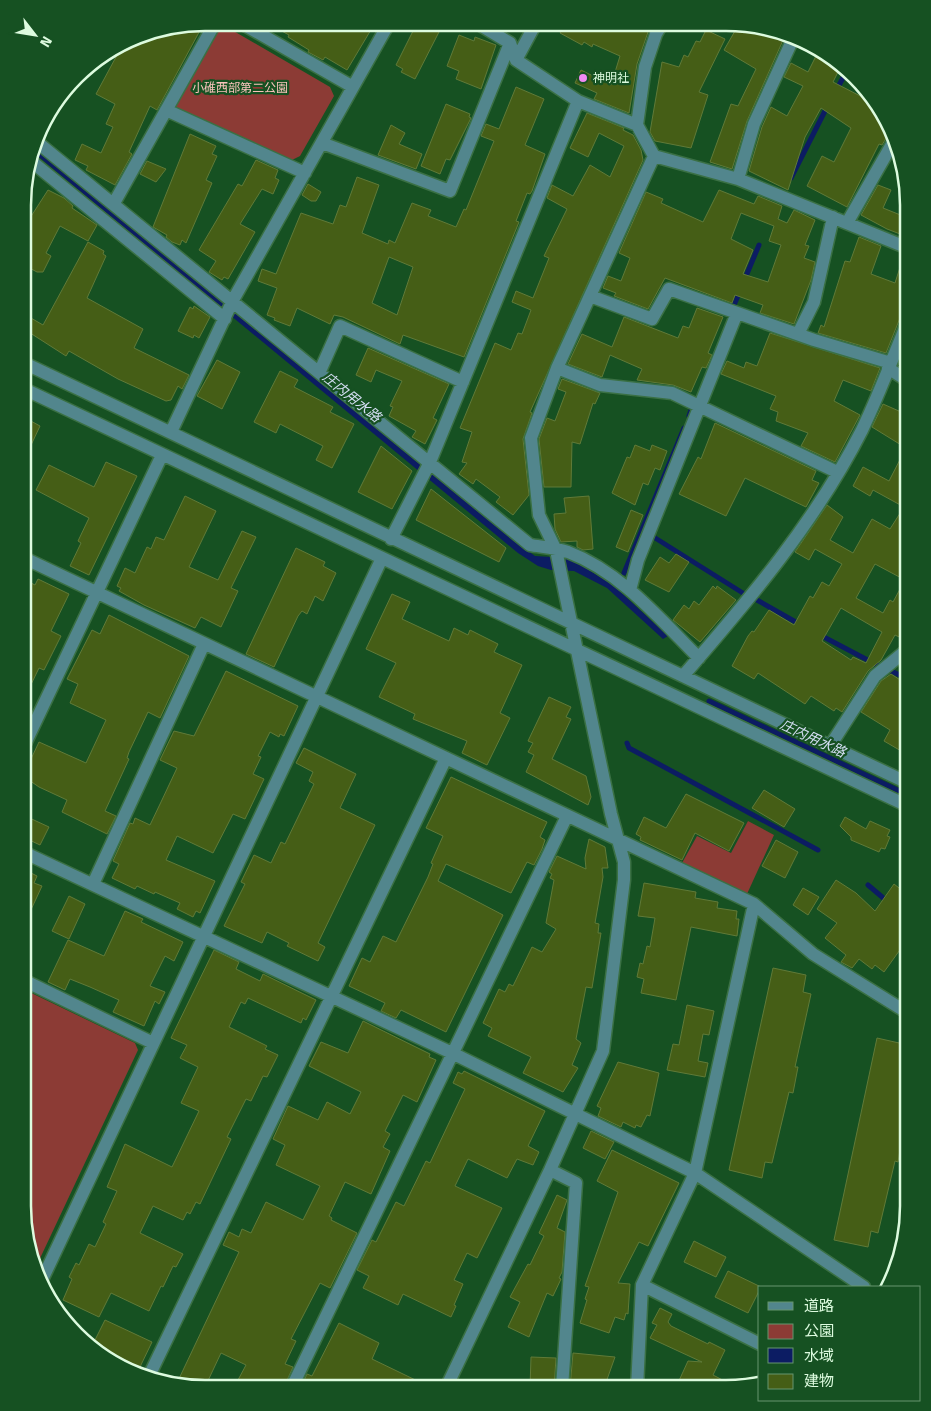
<svg xmlns="http://www.w3.org/2000/svg" width="931" height="1411" viewBox="0 0 931 1411" font-family="'Fira Sans','Noto Sans JP',sans-serif">
	<style>
		.green { fill: #8c3b35 }
		.water { fill: #0c1c63 }
		.lines { fill: none; stroke-linecap: round; stroke-linejoin: round }
		.stream { stroke: #0c1c63; stroke-width: 5 }
		.building { fill: #455e16; stroke: #607a38; fill-rule: evenodd }
		.minor-casing { stroke: #3a7044; stroke-width: 15 }
		.minor { stroke: #52868d; stroke-width: 12 }
		.poi-dot { fill: #f28af3; stroke: #165122; stroke-width: 2 }
		.labels { text-anchor: middle; stroke-width: 4.5; stroke-linejoin: round; paint-order: stroke }
		.poi-label { font-size: 12px; fill: #ddfbdf; stroke: #165122; text-anchor: start }
		.park-label { font-size: 12px; fill: #f9c3bc; stroke: #165122 }
		.water-label { font-size: 14px; font-style: italic; fill: #d4def3; stroke: #165122 }
		.rim { fill: none; stroke: #ddfbdf; stroke-width: 2.5 }
	</style>
	<rect width="100%" height="100%" fill="#165122"/>
	<!-- green -->
	<path class="green" d="M225 26 330 87 334 96 300 156 290 161 176 108 175 103 220 28Z
		M748 821 774 835 747 894 682 863 697 836 731 853Z
		M23 989 135 1043 138 1050 35 1269 23 1206Z"/>
	<!-- water -->
	<path class="water" d="M36 147 521 546 535 556 569 558 613 585 668 636 663 639 607 588 574 571 551 570 538 566 518 553 34 153Z"/>
	<g class="lines">
		<!-- stream -->
		<path class="stream" d="M836 91 846 72
			M791 178 828 105
			M744 281 759 245
			M734 305 740 291
			M689 416 692 407
			M652 536 746 595
			M624 573 684 428
			M757 600 801 625
			M820 635 879 666
			M891 671 908 679
			M709 701 908 795
			M627 743 629 748 818 850
			M868 885 888 902"/>
	</g>
	<!-- building -->
	<path class="building" d="M204 23 157 110 150 106 129 152 132 154 115 185 86 170 88 166 75 160 82 144 101 153 113 127 106 124 115 104 96 94 116 57 109 53 146 32Z
		M267 23H375L347 70 325 57 323 60 308 52 309 50 288 37 289 35Z
		M417 23H428L440 30 415 79 401 72 403 69 396 65Z
		M566 24H643L640 29 648 32 637 64 629 113 594 99 597 93 575 83 581 70 611 85 620 56 593 44 592 47 584 42 582 45 560 33Z
		M739 24H750L784 38 747 121 732 169 710 162 731 104 738 106 756 69 724 50Z
		M706 30 725 39 699 92 708 95 691 148 655 141 650 132 662 62 679 67 684 55 688 57 696 41 700 42Z
		M459 35 474 41 475 37 496 45 481 89 456 79 459 71 447 66Z
		M818 52 837 60 841 66 833 82 868 100 891 130 882 145 879 144 847 207 807 186 822 156 834 162 851 128 821 108 805 137 788 190 749 171 762 127 771 107 787 116 803 86 784 77 791 63 808 72Z
		M516 87 544 99 525 145 545 154 532 191 530 194 527 193 516 221 519 222 464 357 403 335 400 344 343 317 334 315 330 324 297 308 290 326 274 320 275 318 267 315 277 288 258 281 262 269 276 274 301 213 333 224 340 205 346 207 357 177 379 185 362 233 388 244 389 240 395 243 412 203 431 210 428 216 456 227 464 209 466 210 494 141 481 136 486 124 499 129ZM389 257 413 267 397 315 372 303Z
		M446 104 470 114 469 117 471 118 450 160 446 159 440 174 421 166Z
		M587 113 624 128 623 130 633 135 641 150 643 160 530 412 532 413 523 439 529 495 513 515 496 502 500 497 476 479 473 484 459 474 467 463 462 462 472 432 460 428 495 343 511 350 518 333 522 334 531 310 512 302 516 291 533 298 549 258 544 256 567 209 547 198 552 185 573 196 590 165 610 177 624 146 599 133 588 157 570 148Z
		M391 125 405 133 399 144 422 154 416 169 378 155Z
		M190 134 216 146 212 154 217 156 206 180 212 183 186 243 182 240 180 245 172 242 166 237 167 235 153 227Z
		M256 160 278 170 275 178 279 180 273 194 262 189 240 224 255 232 228 279 224 277 222 280 209 272 216 261 199 250 238 184 242 186Z
		M147 161 166 169 156 182 140 174Z
		M308 184 321 192 316 201H311L302 195Z
		M878 185 891 190 883 208 908 218V237L887 229 861 215Z
		M48 190 64 198 73 206 72 208 97 225 88 241 60 226 46 253 51 256 43 272H37L24 265V215L30 218Z
		M719 190 754 204 758 196 782 206 778 219 787 223 794 210 815 220 805 245 809 246 804 258 815 262 811 280 794 324 760 313 763 305 735 295 732 303 665 278 648 309 614 296 616 293 603 288 608 276 621 281 630 258 619 253 646 192 663 199 661 203 703 222ZM741 213 774 226 769 241 781 245 768 282 743 274 753 250 731 239Z
		M859 237 881 246 871 274 895 283 904 255 908 256V313L900 318 886 353 818 333 821 325 824 327 845 261 850 262Z
		M88 242 104 251 103 254 106 256 87 298 143 329 134 348 189 375 182 389 178 386 171 400 166 401 118 379 69 351 66 356 24 329V314L43 325Z
		M194 306 210 317 199 338 194 335 193 338 178 331 190 307 193 309Z
		M697 308 723 317 708 353 712 355 706 368 702 367 691 392 673 385 637 380 642 369 610 355 602 377 568 364 582 334 612 347 624 317 678 338 683 326 689 328Z
		M770 333 880 368 871 391 843 380 834 401 860 415 835 462 801 446 808 433 776 421 778 412 770 409 776 396 721 374 727 361 744 368 746 362 757 366Z
		M908 341V371L899 365Z
		M368 348 449 384 433 418 437 420 425 444 412 437 416 431 389 416 393 407 390 406 402 381 376 370 371 382 356 375Z
		M217 360 240 372 222 409 197 396Z
		M280 371 298 380 294 387 333 407 330 412 354 424 332 468 316 460 323 446 280 424 276 433 254 422Z
		M562 379 600 393 595 404 593 403 580 444 572 442 571 487H544L539 439 547 418 555 421 566 392 558 389Z
		M883 404 908 415V641L895 635 881 660 868 671 842 712 836 708 834 711 811 696 805 704 758 673 754 679 732 666 748 636 752 631 754 632 769 610 794 625 810 596 813 598 822 582 829 586 842 564 815 549 809 560 795 552 827 505 843 517 830 540 853 553 872 519 890 529 904 507 873 490 870 496 853 486 863 467 889 481 906 448 872 427ZM875 564 905 580 893 602 890 600 883 613 856 598ZM841 608 882 632 866 663 853 657 851 660 822 641Z
		M29 420 40 426 24 460V431Z
		M715 423 816 471 812 480 819 483 806 507 745 478 726 516 679 494 698 457 701 459Z
		M635 445 650 451 652 445 667 451 660 470 655 468 648 485 643 483 635 505 612 493 627 457 630 458Z
		M381 446 412 471 392 509 358 492Z
		M106 462 137 476 89 575 70 566 81 543 78 541 89 518 36 490 49 465 94 487Z
		M431 489 506 548 499 562 416 520Z
		M185 496 216 511 189 567 218 580 242 531 256 537 231 588 238 591 221 627 201 617 195 628 144 605 119 591 121 588 117 586 125 568 135 573 147 547 151 549 156 537 164 540Z
		M589 496 593 549 583 550 577 547V541L561 542 555 529 554 514 566 513 564 498Z
		M631 510 643 515 628 552 616 547Z
		M296 548 325 562 323 566 336 573 323 601 315 596 307 614 302 611 298 616 274 667 246 654Z
		M676 554 689 562 669 592 645 580 660 557 669 563Z
		M23 579 35 585 38 579 69 594 51 631 61 636 44 670 39 668 23 701Z
		M713 586 716 589 717 586 736 600 700 642 673 620 684 605 689 609 694 601 699 605Z
		M392 594 410 602 402 619 449 641 454 628 468 635 470 630 498 644 494 652 522 665 500 713 510 718 487 765 462 753 467 741 413 719 415 714 379 697 396 663 366 649Z
		M109 615 189 656 160 718 148 712 129 752 127 758 129 759 105 811 116 816 107 834 62 812 67 800 39 787 23 776 39 742 86 763 106 720 70 703 78 684 67 679 92 630 100 634Z
		M226 671 298 706 284 736 280 734 279 737 270 732 258 756 261 757 253 774 264 779 245 819 233 814 213 853 177 836 166 860 215 881 200 913 196 911 193 917 177 909 180 903 155 892 154 894 137 886 135 889 112 878 119 864 113 861 130 823 133 824 135 818 150 825 161 802 177 768 160 760 174 731 194 736Z
		M891 674 908 685V755L884 741 890 730 861 712 881 681Z
		M549 697 571 707 566 717 571 719 552 759 586 776 591 797 588 805 526 772 534 755 528 752 533 743 528 741Z
		M304 748 356 774 340 808 375 825 318 943 325 947 318 961 287 946 289 943 267 932 262 943 224 926 245 884 241 882 254 855 271 863 281 842 285 844 314 784 309 781 313 772 296 763Z
		M451 777 547 822 540 837 545 840 542 849 534 865 527 862 511 893 446 864 438 881 503 915 446 1032 401 1010 396 1018 381 1011 385 1003 349 986 362 958 370 962 383 936 396 942 428 877 433 864 431 863 443 836 426 828Z
		M764 790 795 809 784 827 752 808Z
		M686 794 744 823 729 851 695 833 682 860 640 840 641 837 636 834 644 817 666 828Z
		M23 815 49 827 40 845 23 837Z
		M845 817 866 829 870 821 890 830 887 836 890 837 885 849 881 848 879 852 851 840V837L840 826Z
		M589 839 605 847 608 868H602L603 877 595 923 599 924 598 933H601L592 988 586 987 576 1039 581 1043 572 1065 578 1068 563 1092 523 1073 531 1057 488 1036 492 1028 483 1023 499 989 505 992 509 984 513 986 532 947 542 952 556 929 546 923 554 880 550 878 552 874 549 872 557 856 586 869 585 858Z
		M776 840 798 852 785 878 762 866Z
		M23 869 37 876 34 883 42 886 23 927Z
		M836 880 856 893 875 911 894 884 908 895V952L902 947 884 972 875 965 872 969 859 959 852 968 841 962 846 955 825 938 837 923 817 909Z
		M644 883 696 892 695 898 718 902 717 908 737 911 736 919H739L737 936 691 927 676 1000 641 993 644 979 637 977 640 963 643 964 647 946 650 947 655 918 638 916Z
		M803 888 819 897 808 915 793 905Z
		M69 896 85 904 69 939 52 931Z
		M125 911 143 919 141 922 183 942 174 961 165 956 150 986 165 992 159 1004 155 1001 144 1026 113 1012 119 1000 90 987 70 979 65 990 48 982 68 940 104 956Z
		M214 950 239 962 236 969 260 981 263 974 316 1000 306 1020 303 1018 301 1023 248 998 245 1004 241 1002 229 1027 267 1046 265 1049 278 1055 267 1077 263 1076 251 1101 246 1099 227 1137 231 1139 200 1204 196 1202 190 1214 187 1212 183 1220 153 1206 140 1233 183 1254 176 1267 173 1266 163 1287 161 1286 149 1311 111 1293 99 1317 63 1300 72 1279 69 1277 76 1263 79 1265 89 1244 95 1247 106 1224 103 1222 117 1191 107 1187 125 1144 172 1167 199 1111 181 1103 198 1067 180 1058 187 1045 171 1038Z
		M773 968 806 975 803 992 811 994 795 1067H798L793 1093 789 1092 772 1163 765 1162 762 1178 729 1170Z
		M687 1005 714 1011 709 1035 703 1034 698 1061 708 1063 705 1077 667 1070 673 1044 679 1045Z
		M363 1021 430 1054 429 1057 436 1060 417 1102 403 1095 385 1131 390 1134 383 1147 390 1151 371 1194 345 1182 329 1216 332 1218 331 1220 357 1233 330 1288 320 1283 291 1339 296 1341 285 1364 293 1367 284 1387H253L238 1380 246 1365 221 1353 205 1387H181L176 1385 239 1252 223 1245 229 1232 239 1237 242 1229 251 1233 266 1202 303 1220 320 1186 276 1165 285 1145 273 1139 288 1106 318 1120 327 1102 350 1114 361 1092 309 1066 321 1042 348 1053Z
		M877 1038 908 1045V1102L898 1162 895 1161 878 1233 871 1231 868 1247 834 1240Z
		M618 1062 659 1073 650 1116 647 1115 641 1127 636 1125 635 1128 623 1122 621 1127 598 1116 601 1108 597 1106Z
		M464 1071 545 1111 528 1146 539 1152 533 1165 517 1159 507 1178 468 1159 455 1186 502 1208 477 1258 467 1253 454 1280 463 1284 454 1305 456 1306 451 1317 403 1294 398 1305 363 1288 369 1276 357 1270 372 1240 376 1242 396 1202 404 1206 426 1161 430 1163 465 1089 453 1083 458 1072 462 1074Z
		M591 1131 614 1142 605 1159 583 1148Z
		M612 1150 679 1183 648 1246 639 1242 618 1283 630 1284 628 1314 626 1313 624 1320 615 1317 609 1333 580 1323 587 1300 585 1299 589 1287 585 1286 618 1192 597 1181Z
		M557 1195 567 1200 557 1228 565 1232 562 1272 559 1278 561 1279 553 1296 547 1293 529 1337 508 1327 520 1302 510 1297 528 1264 530 1265 544 1236 539 1233Z
		M694 1241 726 1257 716 1277 684 1262Z
		M728 1271 761 1287 748 1313 715 1297Z
		M660 1308 672 1314 668 1322 671 1326 708 1344 709 1342 725 1350 713 1375 736 1387 684 1388 677 1385 688 1361 702 1362 650 1338 657 1325 652 1323Z
		M105 1320 152 1342 139 1369 94 1351 98 1342 95 1340Z
		M339 1323 379 1343 372 1359 432 1388 301 1387 307 1374 312 1376Z
		M573 1353 615 1357 604 1388H570Z
		M531 1357 556 1358 554 1388H530Z"/>
	<g class="lines">
		<defs>
			<path id="minor" d="M241 23 353 87
				M477 23 510 43 516 60 578 101 637 125
				M516 60 536 23
				M166 110 305 173
				M37 142 530 545C542 547 556 548 568 552 621 572 660 619 699 658
				M322 143 450 191 510 43
				M654 156 738 179 908 248
				M31 161 225 319
				M738 179 754 124 792 41
				M114 203 215 23
				M847 223 895 139
				M590 296 652 319 669 289 814 340 891 363
				M798 334 814 302 833 217
				M24 363 908 783
				M557 368 600 385 672 393 837 472
				M888 368 908 381
				M320 371 340 326 463 382
				M24 389 908 806
				M171 432 233 300 389 23
				M391 539 430 462 578 101
				M24 558 754 904 813 954 908 1013
				M630 590 638 560 737 313
				M683 676C749 600 816 521 862 430 879 395 893 357 908 321
				M830 746 875 676 908 649
				M23 748 162 455
				M23 852 452 1053 695 1173 864 1287
				M93 884 204 644
				M23 980 153 1043
				M550 1170 576 1183 562 1388
				M41 1282 382 558
				M642 1285 760 1344
				M150 1374 446 758
				M292 1387 567 816
				M446 1388 550 1170 603 1051 624 880V862L611 814 556 550 539 515 531 438 557 368 654 156 637 125 645 67 656 34 662 24
				M637 1388 642 1285 695 1173 754 904"/>
		</defs>
		<!-- minor casing -->
		<use href="#minor" class="minor-casing"/>
		<!-- minor -->
		<use href="#minor" class="minor"/>
	</g>
	<!-- markers -->
	<circle class="poi-dot" cx="583" cy="78" r="5"/>
	<g class="labels">
		<!-- poi labels -->
		<g class="poi-label">
			<text x="593" y="82">神明社</text>
		</g>
		<!-- park labels -->
		<g class="park-label">
			<text x="240" y="92">小碓西部第二公園</text>
		</g>
		<!-- water labels -->
		<g class="water-label">
			<text transform="translate(352 397) rotate(39)" y="5">庄内用水路</text>
			<text transform="translate(813 738) rotate(25)" y="5">庄内用水路</text>
		</g>
	</g>
	<!-- crop -->
	<path d="M0 0H931V1411H0ZM205 31H726A174 174 0 0 1 900 205V1206A174 174 0 0 1 726 1380H205A174 174 0 0 1 31 1206V205A174 174 0 0 1 205 31Z" fill="#165122" fill-rule="evenodd"/>
	<path class="rim" d="M205 31H726A174 174 0 0 1 900 205V1206A174 174 0 0 1 726 1380H205A174 174 0 0 1 31 1206V205A174 174 0 0 1 205 31Z"/>
	<!-- legend -->
	<rect x="758" y="1286" width="162" height="115" fill="#165122" stroke="#66956e"/>
	<rect x="768" y="1302" width="25" height="8" fill="#52868d" stroke="#66956e"/>
	<text x="804" y="1311" font-size="15" fill="#ddfbdf">道路</text>
	<rect x="768" y="1324" width="25" height="15" fill="#8c3b35" stroke="#66956e"/>
	<text x="804" y="1336" font-size="15" fill="#ddfbdf">公園</text>
	<rect x="768" y="1348" width="25" height="15" fill="#0c1c63" stroke="#66956e"/>
	<text x="804" y="1361" font-size="15" fill="#ddfbdf">水域</text>
	<rect x="768" y="1374" width="25" height="15" fill="#455e16" stroke="#66956e"/>
	<text x="804" y="1386" font-size="15" fill="#ddfbdf">建物</text>
	<!-- north arrow -->
	<g transform="translate(35 35) rotate(121)" stroke="#165122" stroke-width="4" paint-order="stroke">
	<path d="M0-4L9 19L0 12L-9 19Z" fill="#ddfbdf"/>
	<text y="-8" font-size="14" font-weight="bold" text-anchor="middle" fill="#ddfbdf">N</text>
	</g>
</svg>
